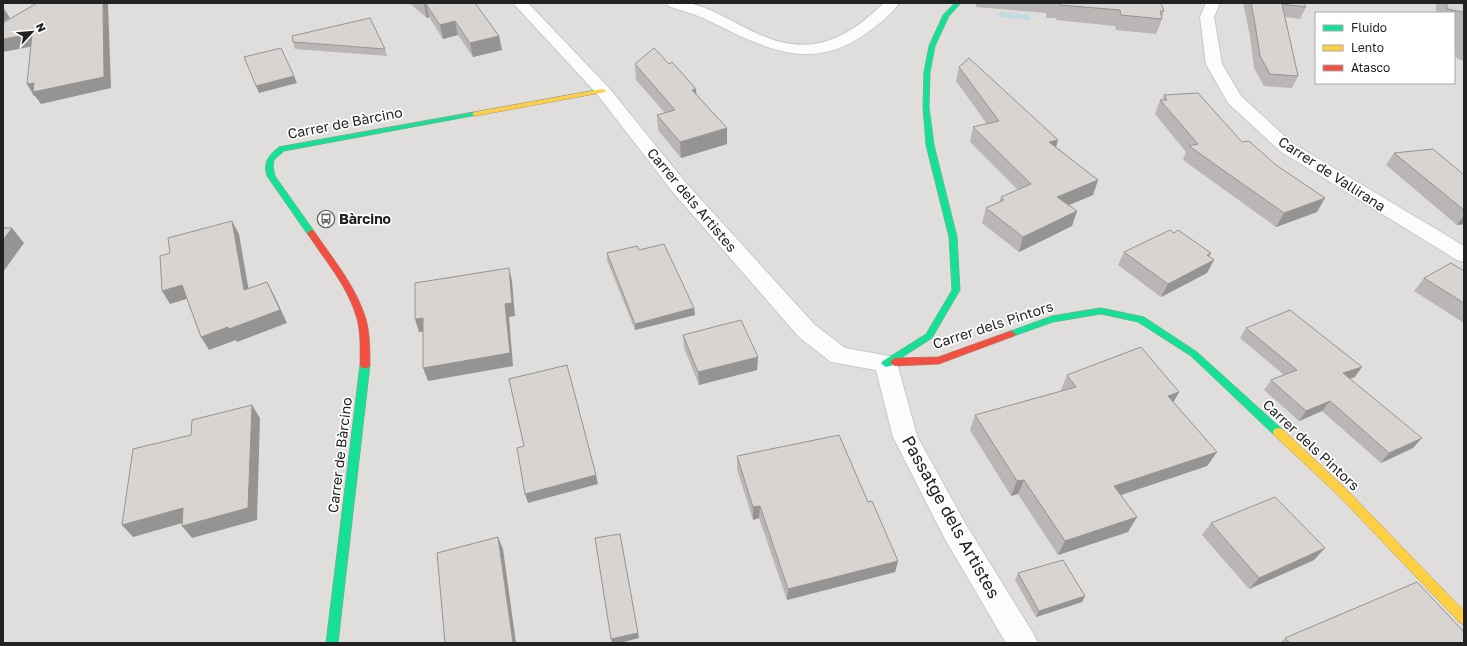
<svg xmlns="http://www.w3.org/2000/svg" width="1467" height="646" viewBox="0 0 1467 646" font-family="'Golos Text',sans-serif">
	<style>
		.residential { fill: #dfdedc; fill-rule: evenodd }
		.water { fill: #bfdbe3 }
		.lines { fill: none; stroke-linecap: round; stroke-linejoin: round }
		.street-casing { stroke: #c9c8c7; stroke-width: 2 }
		.fast-casing { stroke: #999a82; stroke-width: 1 }
		.slow-casing { stroke: #999a82; stroke-width: 1 }
		.jam-casing { stroke: #999a82; stroke-width: 1 }
		.street { fill: #fdfcfc; fill-rule: evenodd }
		.fast { fill: #16e098; fill-rule: evenodd }
		.slow { fill: #ffcf43; fill-rule: evenodd }
		.jam { fill: #f24e42; fill-rule: evenodd }
		.wall { fill: #b9b6b5 }
		.shaded-wall { fill: #969493 }
		.building { fill: #d7d4d2; stroke: #969493 }
		.labels { text-anchor: middle; stroke-width: 3.5; stroke-linejoin: round; paint-order: stroke }
		.street-label { font-size: 14px; fill: #222; stroke: #fff }
		.poi-label { font-size: 14px; font-weight: bold; fill: #222; stroke: #fff; text-anchor: start }
		.near-street-label { font-size: 17px; fill: #222; stroke: #fff }
	</style>
	<rect width="100%" height="100%" fill="#f0eeeb"/>
	<!-- residential -->
	<path class="residential" d="M3 3H1464V643H3ZM1316 13H1454V83H1316Z"/>
	<!-- water -->
	<path class="water" d="M999 12 1030 15 1031 20 999 17Z"/>
	<g class="lines">
		<defs>
			<path id="street" d="M513 3H528L609 88 686 183 815 325 845 348 894 357 897 363 917 436 965 523 1033 633 1038 643H1006L945 539 893 437 876 370 831 362 799 337 672 191 597 94Z
				M666 3C673 3 681 2 687 3 714 8 738 26 763 36 813 57 848 38 884 3H899C891 15 879 24 868 32 809 76 760 45 703 18 692 13 679 10 668 6Z
				M1206 3H1220L1214 17 1222 64 1241 96 1292 143 1464 246V262L1457 260 1280 151 1228 103 1206 64 1200 17Z"/>
			<path id="fast" d="M955 3H961L949 16 935 46 930 72 929 107 934 145 957 237 960 290 932 338 898 360 900 362 898 364 886 367 883 365 881 363 883 361 926 334 952 290 949 237 926 145 923 107 924 72 929 46 943 15Z
				M475 112 478 114 477 115 284 151 274 160 273 166 275 176 314 231 315 233 314 235H308L267 176C263 162 268 156 279 147Z
				M1101 308 1144 317 1197 352 1282 429 1283 432 1282 435 1278 436 1274 435 1191 356 1138 322 1101 314 1053 322 1011 337 1006 334 1008 332 1052 316Z
				M365 361 368 362 370 365 338 643H326L360 365 362 362Z"/>
			<path id="slow" d="M603 89 606 91 605 92 475 116 472 114 475 112Z
				M1278 428 1282 429 1346 489 1464 611V625L1460 623 1338 495 1274 435 1273 432 1274 429Z"/>
			<path id="jam" d="M311 230 314 231C333 259 356 286 366 319 370 334 370 350 370 365L368 368H362L360 365C360 350 361 334 357 319 348 286 325 261 307 233Z
				M1011 331 1016 334 1014 336 939 364 895 366 892 364 890 362 892 360 895 358 938 357Z"/>
		</defs>
		<!-- street casing -->
		<use href="#street" class="street-casing"/>
		<!-- fast casing -->
		<use href="#fast" class="fast-casing"/>
		<!-- slow casing -->
		<use href="#slow" class="slow-casing"/>
		<!-- jam casing -->
		<use href="#jam" class="jam-casing"/>
		<!-- street -->
		<use href="#street" class="street"/>
		<!-- fast -->
		<use href="#fast" class="fast"/>
		<!-- slow -->
		<use href="#slow" class="slow"/>
		<!-- jam -->
		<use href="#jam" class="jam"/>
	</g>
	<!-- wall -->
	<path class="wall" d="M409 3H475L499 36 502 50 473 57 458 35 443 39 429 17 427 18Z
		M976 3H1161L1164 11 1162 17V19L1156 34 1116 30 1115 26 1056 20V18H1046V13L976 7Z
		M1243 3H1303L1306 7 1300 19 1285 17 1298 76 1292 88 1264 86 1254 68 1250 36Z
		M1436 3H1464V61L1456 58 1454 44V13H1436Z
		M293 42 385 49 387 56 295 49Z
		M635 64H669L696 89V94L727 128V144L681 158 658 130 657 115 665 113 636 80Z
		M959 67 1058 140 1056 147 1098 180 1093 195 1069 205 1077 211 1072 226 1019 252 982 223 986 208 999 202 1001 197 1018 190 970 142 973 127 987 124 956 81Z
		M1164 95 1242 142 1317 212 1276 227 1183 160 1186 152 1155 114 1160 100H1162Z
		M1394 153 1464 175V224L1457 225 1386 165Z
		M639 250 694 308 695 315 635 330 607 260V253Z
		M1124 252 1207 273 1161 297 1118 265Z
		M1464 271V323L1414 291 1424 278Z
		M1246 328 1355 377 1350 379 1413 448 1381 463 1322 411 1299 421 1264 390 1271 380 1284 375 1240 338Z
		M683 335 758 357 757 370 699 385 684 348Z
		M1067 375 1179 392 1173 403 1217 452 1207 466 1121 495 1128 532 1058 555 1018 494 1011 496 970 430 975 415 1062 391 1061 390Z
		M737 456 868 502 898 561 895 572 787 600 759 518 753 520 737 469Z
		M1211 523 1314 560 1249 589 1202 535Z
		M1018 573 1085 596 1082 602 1036 617 1015 580Z
		M1285 638 1464 643H1280Z"/>
	<!-- shaded-wall -->
	<path class="shaded-wall" d="M103 3H108L111 88 41 104 35 96H34L27 84 34 83Z
		M424 4H426L429 17 427 18Z
		M3 7 10 18 3 22Z
		M455 21 458 35 443 39 440 25Z
		M32 34 39 45 3 52V39Z
		M499 36 502 50 473 57 470 43Z
		M294 76 297 83 259 93 256 86Z
		M696 89 697 104 692 90Z
		M727 128V144L681 158 680 142Z
		M1058 140 1054 154 1049 142Z
		M1098 180 1093 195 1052 212 1057 197Z
		M1325 198 1317 212 1276 227 1284 213Z
		M1077 211 1072 226 1019 252 1023 237Z
		M1464 215V224L1457 225Z
		M232 221 239 234 251 303 244 290Z
		M12 228 24 243 3 272V240Z
		M1211 253 1204 265 1214 260 1207 273 1161 297 1168 284 1207 255Z
		M509 268 512 281 515 316 509 317 513 366 428 381 423 368 505 304Z
		M267 282 274 295 287 323 237 342 236 340 209 350 201 337Z
		M182 285 190 298 170 304 162 291Z
		M694 308 695 315 635 330V324Z
		M423 318 428 331 419 332 415 319Z
		M758 357 757 370 699 385 698 372Z
		M1362 367 1355 377 1336 383 1343 373Z
		M1179 392 1170 408 1168 396Z
		M1330 401 1322 411 1299 421 1306 411Z
		M252 405 260 418 257 520 192 538 182 526Z
		M1422 438 1413 448 1381 463 1389 453Z
		M1217 452 1207 466 1106 500 1114 486Z
		M596 475 598 484 528 503 525 494Z
		M1024 480 1018 494 1011 496 1017 481Z
		M760 506 759 518 753 520V507Z
		M183 508 193 520 133 537 122 525Z
		M1137 517 1128 532 1058 555 1065 541Z
		M498 537 503 549 516 643H513Z
		M1325 548 1314 560 1249 589 1259 578Z
		M898 561 895 572 787 600 788 589Z
		M1085 596 1082 602 1036 617 1039 611Z
		M638 633 639 638 620 643H612L611 639Z"/>
	<!-- building -->
	<path class="building" d="M37 3H103L104 77 33 92 34 83 27 84 32 34 3 39V23Z
		M422 3H475L499 36 470 43 455 21 440 25 426 4H424Z
		M1057 3H1161L1164 11H1160L1162 19 1121 15 1120 10 1060 5V3Z
		M1251 3H1303L1306 7 1282 4 1298 76 1270 74 1260 56 1255 24Z
		M1447 3H1464V20L1463 12 1447 9Z
		M370 18 385 49 293 42 292 36Z
		M281 48 294 76 256 86 244 57Z
		M654 48 669 64 672 62 696 89 692 90 727 128 680 142 657 115 675 110 635 64Z
		M969 58 1058 140 1049 142 1098 180 1057 197 1077 211 1023 237 986 208 1004 200 1001 197 1031 184 973 127 999 121 959 67Z
		M1198 93 1242 142 1249 141 1276 165 1325 198 1284 213 1189 146 1198 144 1160 100H1167L1164 95Z
		M1433 149 1464 175V210L1394 153Z
		M232 221 244 290 267 282 280 310 229 329 228 327 201 337 182 285 162 291 160 256 170 253 168 238Z
		M3 228H12L3 240Z
		M1170 230 1174 233 1178 230 1211 253 1207 255 1214 260 1168 284 1124 252Z
		M664 244 694 308 635 324 607 253 637 246 639 250Z
		M1451 263 1464 271V303L1424 278Z
		M509 268 512 303 505 304 510 353 423 368V318L415 319V283Z
		M1290 310 1362 367 1343 373 1422 438 1389 453 1330 401 1306 411 1271 380 1297 370 1246 328Z
		M741 320 758 357 698 372 683 335Z
		M1141 347 1179 392 1168 396 1217 452 1114 486 1137 517 1065 541 1024 480 1017 481 975 415 1076 387 1067 375Z
		M567 365 596 475 525 494 517 448 524 446 509 379Z
		M252 405 248 508 182 526 183 508 122 525 133 449 191 435 192 420Z
		M839 435 868 502 872 501 898 561 788 589 760 506 753 507 737 456Z
		M1275 497 1325 548 1259 578 1211 523Z
		M620 534 638 633 611 639 595 538Z
		M498 537 513 643H445L437 553Z
		M1063 560 1085 596 1039 611 1018 573Z
		M1417 582 1464 632V643H1290L1285 638Z"/>
	<!-- icons -->
	<defs>
		<symbol id="bus-ring" viewBox="-11 -11 22 22"><circle r="9.5" fill="#fff" stroke="#6a6968" stroke-width="1.5"/><path d="M-5-6H5V4H4V6H2V4H-2V6H-4V4H-5ZM-3.5-4V0h7V-4ZM-3.5 1.2v1.5H-2V1.2ZM2 1.2v1.5H3.5V1.2Z" fill="#6a6968"/></symbol>
	</defs>
	<g fill-rule="evenodd">
		<use href="#bus-ring" x="316" y="209" width="20" height="20"/>
	</g>
	<g class="labels">
		<!-- street labels -->
		<g class="street-label">
			<text transform="translate(345 123) rotate(-11)" y="5">Carrer de Bàrcino</text>
			<text transform="translate(1332 174) rotate(33)" y="5">Carrer de Vallirana</text>
			<text transform="translate(692 200) rotate(50)" y="5">Carrer dels Artistes</text>
			<text transform="translate(993 325) rotate(-18)" y="5">Carrer dels Pintors</text>
			<text transform="translate(1311 445) rotate(43)" y="5">Carrer dels Pintors</text>
			<text transform="translate(340 455) rotate(-83)" y="5">Carrer de Bàrcino</text>
		</g>
		<!-- poi labels -->
		<g class="poi-label">
			<text x="339" y="224">Bàrcino</text>
		</g>
		<!-- near-street labels -->
		<g class="near-street-label">
			<text transform="translate(951 517) rotate(61)" y="6">Passatge dels Artistes</text>
		</g>
	</g>
	<!-- border -->
	<rect width="1467" height="646" fill="none" stroke="#222222" stroke-width="8"/>
	<!-- legend -->
	<rect x="1315" y="12" width="140" height="72" fill="#ffffff" stroke="#a7a7a7"/>
	<rect x="1323" y="25" width="20" height="6" fill="#16e098" stroke="#a7a7a7"/>
	<text x="1351" y="32" font-size="12" fill="#222222">Fluido</text>
	<rect x="1323" y="45" width="20" height="6" fill="#ffcf43" stroke="#a7a7a7"/>
	<text x="1351" y="52" font-size="12" fill="#222222">Lento</text>
	<rect x="1323" y="65" width="20" height="6" fill="#f24e42" stroke="#a7a7a7"/>
	<text x="1351" y="72" font-size="12" fill="#222222">Atasco</text>
	<!-- north arrow -->
	<g transform="translate(32 32) rotate(64)" stroke="#ffffff" stroke-width="3" paint-order="stroke">
	<path d="M0-3L7 15L0 10L-7 15Z" fill="#222222"/>
	<text y="-6" font-size="11" font-weight="bold" text-anchor="middle" fill="#222222">N</text>
	</g>
</svg>
